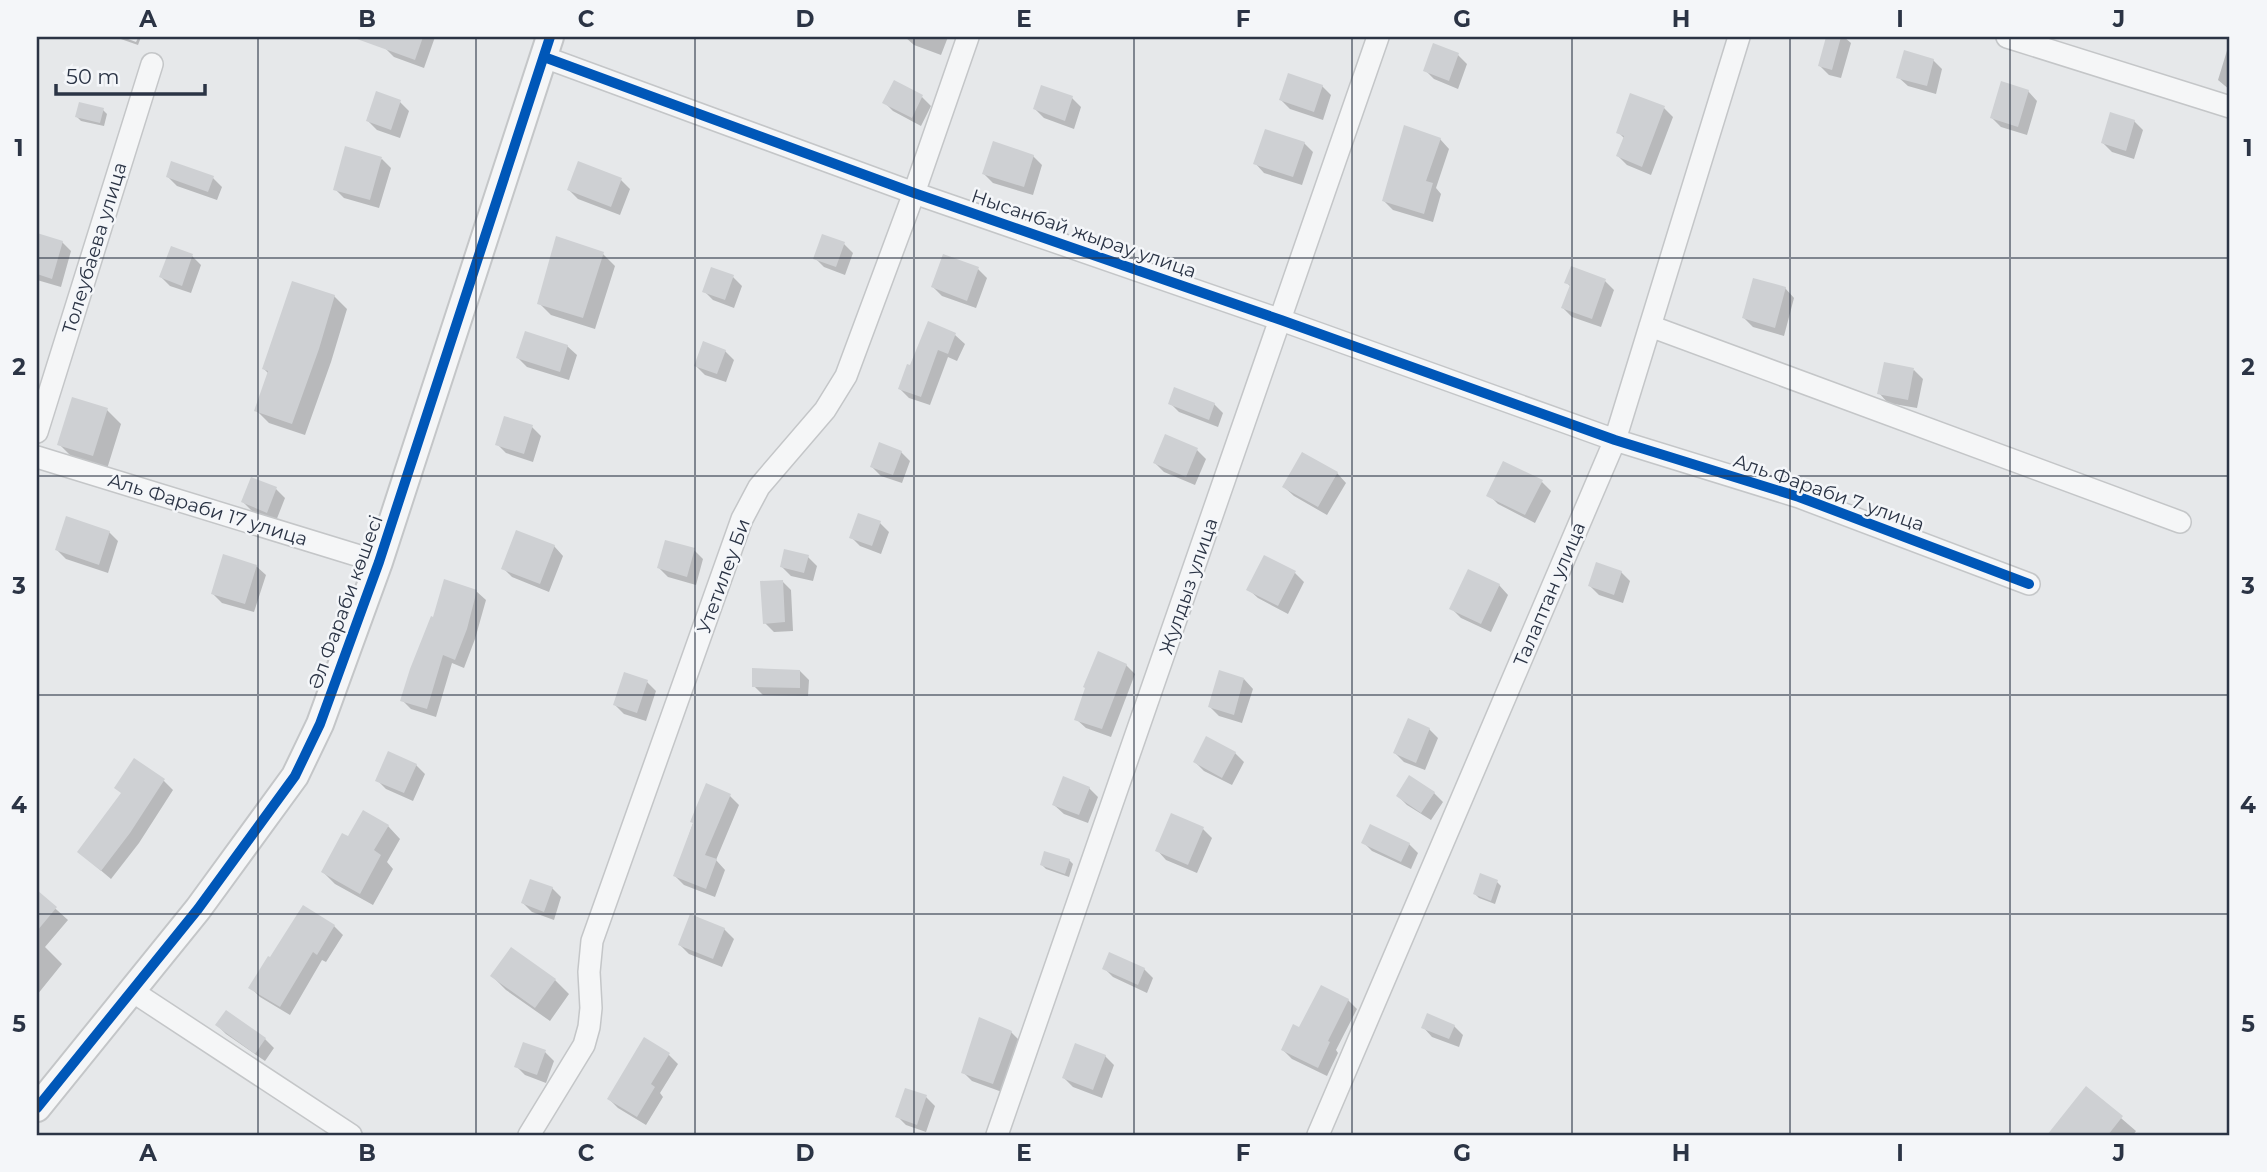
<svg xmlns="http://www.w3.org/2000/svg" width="2267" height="1172" viewBox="0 0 2267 1172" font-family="Montserrat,sans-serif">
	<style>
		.shadow { fill: #0003 }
		.building { fill: #ced0d3 }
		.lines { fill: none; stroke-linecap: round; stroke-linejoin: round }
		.minor-casing { stroke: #c4c6c8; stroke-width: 24 }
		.tertiary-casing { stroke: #c4c6c8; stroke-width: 30 }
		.minor { stroke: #f5f6f7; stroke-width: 21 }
		.tertiary { stroke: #f5f6f7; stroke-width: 26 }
		.cycleway-casing { stroke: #f4f6f9; stroke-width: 15 }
		.cycleway { stroke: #0057b8; stroke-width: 10 }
		.grid { fill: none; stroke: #2b3445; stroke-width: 2; stroke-opacity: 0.55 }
		.labels { text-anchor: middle; stroke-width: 5; stroke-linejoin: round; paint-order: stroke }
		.street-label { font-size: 19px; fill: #2b3445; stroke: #f4f6f9 }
		.neatline { fill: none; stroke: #2b3445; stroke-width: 2.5 }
		.grid-label { font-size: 23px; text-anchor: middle; font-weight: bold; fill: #2b3445 }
	</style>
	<rect width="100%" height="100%" fill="#e6e8ea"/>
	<!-- shadow -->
	<path class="shadow" d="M115 37H123L136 42 138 38 133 37H141L138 45Z
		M389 37H435L424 68 394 57 385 48Z
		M905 37H948L941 55 914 45Z
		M1828 37H1844L1851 43 1841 78 1829 75 1820 66Z
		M2229 44 2230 45V90L2218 80Z
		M1458 55 1467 64 1458 89 1434 79 1425 70Z
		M1933 60 1942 69 1936 94 1908 86 1898 77Z
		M1322 86 1331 95 1323 120 1290 109 1281 100Z
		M2028 91 2037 101 2027 135 2001 127 1992 118Z
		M922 97 931 106 921 126 893 111 884 102Z
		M1072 98 1081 107 1074 129 1044 118 1035 109Z
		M400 102 409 111 400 138 377 130 368 121Z
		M1664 108 1673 117 1651 175 1627 165 1618 156 1625 139 1618 132Z
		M103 110 107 114 104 126 81 121 77 117Z
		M2134 121 2143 130 2134 159 2112 152 2103 143Z
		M1440 139 1449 149 1436 188 1441 194 1433 222 1393 210 1384 201Z
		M1304 143 1313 152 1302 185 1264 173 1255 163Z
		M1033 156 1042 165 1033 195 993 183 984 174Z
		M382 159 391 168 379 208 344 198 335 189Z
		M579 164 621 180 630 189 620 215 578 199 569 190Z
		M168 177 213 178 222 187 217 200 177 186Z
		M37 235 62 242 71 251 61 287 37 280Z
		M844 244 853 253 845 275 824 267 815 258Z
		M603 254 615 266 595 329 551 315 539 303Z
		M192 256 201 265 191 293 170 286 161 277Z
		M978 269 987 278 976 308 942 296 933 287Z
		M733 277 742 286 734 308 713 300 704 291Z
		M1605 281 1614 290 1601 327 1572 317 1563 308 1571 287 1566 282Z
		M1785 288 1794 298 1784 336 1753 327 1744 318Z
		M334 296 347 309 331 362 305 435 269 423 256 410 269 374 264 369Z
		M929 324 955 335 965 344 957 361 948 357 930 405 909 398 900 389Z
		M567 346 577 355 569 380 527 367 518 358Z
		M725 351 734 360 726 382 705 375 696 366Z
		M1914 370 1923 379 1917 408 1888 403 1879 393Z
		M1170 403 1214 404 1223 413 1218 427 1179 412Z
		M107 410 121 424 107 469 73 458 59 444Z
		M532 427 541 436 533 462 506 453 497 444Z
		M1197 450 1206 459 1195 485 1164 472 1155 463Z
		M901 452 910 461 902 483 881 476 872 467Z
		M1337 473 1346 483 1327 515 1294 496 1284 487Z
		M1542 482 1551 491 1535 523 1498 504 1489 495Z
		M276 489 285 498 276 521 252 511 243 502Z
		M880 523 889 532 881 554 860 546 851 537Z
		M109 532 118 541 108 573 66 559 57 550Z
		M554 546 563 556 549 592 512 577 503 568Z
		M694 550 703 559 696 585 668 577 659 568Z
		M808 557 817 566 813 581 791 576 782 567Z
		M1265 557 1295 573 1304 582 1288 614 1258 598 1248 589Z
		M256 566 266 575 254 612 222 603 213 594Z
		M1621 572 1630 581 1623 603 1599 595 1590 586Z
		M782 581 791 590 793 631 774 632 765 623Z
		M1499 585 1508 595 1491 632 1461 618 1452 609Z
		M476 591 486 600 475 639 464 668 452 663 436 717 411 709 402 700Z
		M1126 665 1135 674 1111 737 1086 728 1076 719Z
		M800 671 809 680 808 696 763 695 754 686Z
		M1244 679 1253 689 1242 723 1219 716 1210 707Z
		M647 682 656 691 646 721 624 714 615 705Z
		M1429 729 1438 738 1425 770 1404 762 1395 753Z
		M1235 753 1244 762 1232 785 1204 771 1195 762Z
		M135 761 164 781 173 790 139 843 111 879 79 852 123 794Z
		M416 765 425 774 413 801 386 789 377 780Z
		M706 785 730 796 739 805 716 860 725 870 715 897 684 885 675 876Z
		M1089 788 1098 797 1088 823 1064 814 1054 805Z
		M1434 793 1443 802 1431 820 1407 805 1398 796Z
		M388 826 400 839 387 862 393 869 373 905 335 884 323 872 349 839Z
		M1203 829 1212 838 1197 873 1166 860 1157 850Z
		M1363 842 1409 844 1418 853 1411 869 1372 851Z
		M1069 860 1073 864 1069 877 1046 869 1042 865Z
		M1497 882 1501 886 1495 904 1479 898 1475 894Z
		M552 888 561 897 554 920 532 912 523 903Z
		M37 892 68 920 45 947 62 964 37 995Z
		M304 907 334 926 343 935 326 962 322 960 290 1015 260 997 251 988Z
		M691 916 724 929 734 939 722 967 689 954 680 945Z
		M1104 968 1144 969 1153 978 1147 993 1113 977Z
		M492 976 555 980 569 994 550 1021 506 990Z
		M1348 1000 1357 1009 1336 1050 1338 1053 1327 1076 1292 1059 1283 1050 1300 1029Z
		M217 1025 265 1039 274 1048 265 1061 226 1034Z
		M1454 1026 1463 1035 1459 1047 1432 1037 1423 1027Z
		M1011 1032 1020 1041 1002 1092 972 1081 963 1072Z
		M645 1039 669 1055 678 1064 660 1093 663 1097 646 1125 618 1108 609 1099Z
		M545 1052 554 1061 546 1083 525 1075 516 1066Z
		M1105 1056 1114 1065 1102 1098 1073 1087 1064 1078Z
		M2086 1088 2136 1131 2133 1135H2049Z
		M926 1097 935 1106 926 1132 906 1125 897 1116Z"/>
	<!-- building -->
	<path class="building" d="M357 37H423L415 60 357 39Z
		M1826 37H1841L1832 70 1818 66Z
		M1433 43 1459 53 1449 81 1423 71Z
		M1904 50 1934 59 1927 86 1896 78Z
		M1288 73 1323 85 1314 112 1279 100Z
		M894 80 923 95 912 118 882 103Z
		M2001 81 2029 90 2018 127 1990 118Z
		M1041 85 1073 96 1065 121 1033 109Z
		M376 91 401 100 391 130 366 121Z
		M1630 93 1665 106 1642 167 1616 156 1624 136 1616 133Z
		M79 102 104 108 100 123 75 117Z
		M2110 112 2135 120 2126 151 2101 143Z
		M1404 125 1441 138 1426 181 1433 183 1424 214 1382 201Z
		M1265 129 1305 142 1293 177 1253 164Z
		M993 141 1034 155 1024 187 982 174Z
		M345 146 382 157 370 200 333 190Z
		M171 161 214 176 208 192 166 177Z
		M578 161 622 178 611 207 567 190Z
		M37 233 63 241 52 279 37 274Z
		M822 234 845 242 836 267 813 259Z
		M556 236 604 252 583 318 537 304Z
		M171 246 193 254 182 286 159 277Z
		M943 254 979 267 967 301 931 287Z
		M1571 266 1606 279 1592 319 1561 308 1570 285 1564 283Z
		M711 267 734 275 725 300 702 292Z
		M1753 278 1786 287 1775 328 1742 318Z
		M292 281 335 295 319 349 292 424 254 411 268 371 262 369Z
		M928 321 956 333 948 354 938 350 921 397 898 389 907 364 910 365Z
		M525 331 568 345 560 372 516 358Z
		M703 341 726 350 717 374 694 366Z
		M1884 362 1914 368 1908 400 1877 394Z
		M1174 387 1215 403 1209 420 1168 404Z
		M72 397 108 408 93 456 57 445Z
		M504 416 533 425 524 454 495 445Z
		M1165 434 1198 448 1186 477 1153 463Z
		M879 442 902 451 893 475 870 467Z
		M1302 452 1338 472 1318 507 1282 487Z
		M1503 461 1543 480 1525 515 1486 496Z
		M251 477 277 487 267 513 241 502Z
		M858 513 881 521 872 546 849 538Z
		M66 516 110 531 99 565 55 550Z
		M516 530 555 545 540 584 501 569Z
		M665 540 695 548 687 577 657 568Z
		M784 549 809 555 804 573 780 567Z
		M223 554 257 565 245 604 211 594Z
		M1264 555 1296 571 1278 606 1246 590Z
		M1596 562 1622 571 1614 595 1588 586Z
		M1468 569 1500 584 1481 624 1449 609Z
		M444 579 477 590 467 629 455 660 443 655 427 709 400 701 410 669 431 616 433 617Z
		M783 580 785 622 763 624 760 581Z
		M1098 651 1127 664 1102 729 1074 720 1085 688 1083 687Z
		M752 668 800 670V688L752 687Z
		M1219 670 1244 678 1234 715 1208 707Z
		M624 672 648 680 637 713 613 705Z
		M1408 718 1430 728 1416 763 1393 753Z
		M1206 736 1236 752 1222 778 1193 762Z
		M388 751 417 764 404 793 375 781Z
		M134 758 165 779 130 833 101 871 77 852 121 793 114 788Z
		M1409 775 1435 792 1421 813 1396 796Z
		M1063 776 1090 787 1079 815 1052 805Z
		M706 783 731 794 705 855 717 859 706 889 673 876 693 823 690 822Z
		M363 810 389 825 374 850 381 855 360 894 321 872 342 833 348 836Z
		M1171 813 1204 827 1188 865 1155 851Z
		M1370 824 1410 843 1401 862 1361 843Z
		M1044 851 1070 859 1065 874 1040 865Z
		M1480 873 1498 880 1491 901 1473 894Z
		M530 879 553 887 544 912 521 903Z
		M37 890 57 907 37 931Z
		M303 905 335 925 317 955 313 952 280 1007 248 988 268 956 270 957Z
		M690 914 725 928 713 959 678 945Z
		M511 947 556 979 535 1008 490 976Z
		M1109 952 1145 968 1138 985 1102 969Z
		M1321 985 1349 999 1328 1041 1330 1042 1318 1068 1281 1050 1293 1024 1299 1027Z
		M226 1010 266 1038 255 1054 215 1025Z
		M1427 1013 1455 1025 1449 1039 1421 1028Z
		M979 1017 1012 1031 993 1084 961 1073Z
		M644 1037 670 1053 651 1084 655 1087 637 1117 607 1099Z
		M523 1042 546 1050 537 1075 514 1067Z
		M1075 1043 1106 1055 1093 1090 1062 1078Z
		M2086 1086 2123 1116 2108 1135H2047Z
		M905 1088 927 1095 917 1125 895 1117Z"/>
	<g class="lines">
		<defs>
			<path id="minor" d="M2007 37 2230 107
				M544 57 914 193 1281 320 1615 440 1799 497 2029 584
				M1650 326 2180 522
				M37 432 152 64
				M37 457 379 562
				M132 991 351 1135
				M529 1135 584 1045 589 1027 591 1008 589 972 592 941 742 519 759 487 825 410 846 376 914 193 968 37
				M997 1135 1378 37
				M1318 1135 1615 440 1739 37"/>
			<path id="tertiary" d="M37 1108 198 909 295 776 320 724 379 562 550 37"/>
		</defs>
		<!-- minor casing -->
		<use href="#minor" class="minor-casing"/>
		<!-- tertiary casing -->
		<use href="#tertiary" class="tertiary-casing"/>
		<!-- minor -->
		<use href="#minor" class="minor"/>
		<!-- tertiary -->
		<use href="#tertiary" class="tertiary"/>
		<defs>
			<path id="cycleway" d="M544 57 914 193 1281 320 1615 440 1799 497 2029 584
				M37 1108 198 909 295 776 320 724 379 562 550 37"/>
		</defs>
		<!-- cycleway casing -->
		<use href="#cycleway" class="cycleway-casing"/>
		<!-- cycleway -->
		<use href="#cycleway" class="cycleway"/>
	</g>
	<!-- grid -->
	<path class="grid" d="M258 37V1135M476 37V1135M695 37V1135M914 37V1135M1134 37V1135M1352 37V1135M1572 37V1135M1790 37V1135M2010 37V1135M37 258H2230M37 476H2230M37 695H2230M37 914H2230"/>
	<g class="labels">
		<!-- street labels -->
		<g class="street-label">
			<text transform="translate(1084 233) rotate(19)" y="7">Нысанбай жырау улица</text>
			<text transform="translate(94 248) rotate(-73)" y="7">Толеубаева улица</text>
			<text transform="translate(1829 492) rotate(19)" y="7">Аль Фараби 7 улица</text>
			<text transform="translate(208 509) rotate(17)" y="7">Аль Фараби 17 улица</text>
			<text transform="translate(723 576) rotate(-70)" y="7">Утетилеу Би</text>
			<text transform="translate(1188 586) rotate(-71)" y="7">Жулдыз улица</text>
			<text transform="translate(1549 594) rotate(-67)" y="7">Талаптан улица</text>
			<text transform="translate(345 602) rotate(-70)" y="7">Әл Фараби көшесі</text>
		</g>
	</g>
	<!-- border -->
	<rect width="2267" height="1172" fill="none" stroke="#f4f6f9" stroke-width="77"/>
	<!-- scale -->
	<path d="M56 84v10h149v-10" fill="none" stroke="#2b3445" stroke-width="3.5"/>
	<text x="66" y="84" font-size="21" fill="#2b3445" stroke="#f4f6f9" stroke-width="5" paint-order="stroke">50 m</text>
	<rect x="38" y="38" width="2190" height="1096" class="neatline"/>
	<g class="grid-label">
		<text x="148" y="27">A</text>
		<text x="367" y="27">B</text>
		<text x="586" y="27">C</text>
		<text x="805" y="27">D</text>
		<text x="1024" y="27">E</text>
		<text x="1243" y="27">F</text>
		<text x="1462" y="27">G</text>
		<text x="1681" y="27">H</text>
		<text x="1900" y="27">I</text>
		<text x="2119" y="27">J</text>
		<text x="19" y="156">1</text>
		<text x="2248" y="156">1</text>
		<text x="19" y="375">2</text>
		<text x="2248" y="375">2</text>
		<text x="19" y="594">3</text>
		<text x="2248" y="594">3</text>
		<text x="19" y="813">4</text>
		<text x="2248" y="813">4</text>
		<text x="19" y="1032">5</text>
		<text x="2248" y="1032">5</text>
		<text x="148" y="1161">A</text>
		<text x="367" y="1161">B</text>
		<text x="586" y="1161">C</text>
		<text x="805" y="1161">D</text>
		<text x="1024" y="1161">E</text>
		<text x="1243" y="1161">F</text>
		<text x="1462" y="1161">G</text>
		<text x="1681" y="1161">H</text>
		<text x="1900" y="1161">I</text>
		<text x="2119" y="1161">J</text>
	</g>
</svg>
